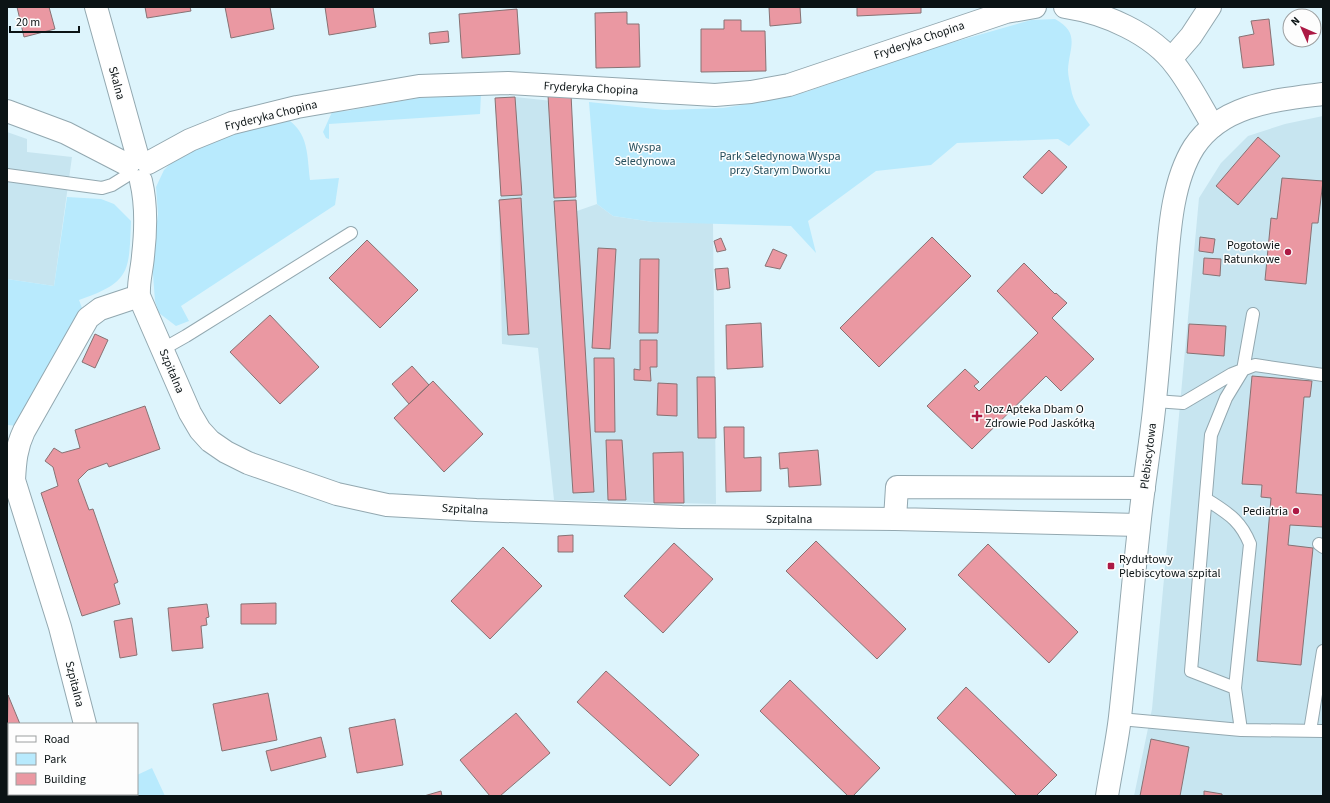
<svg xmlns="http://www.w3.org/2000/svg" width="1330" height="803" viewBox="0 0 1330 803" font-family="'Source Sans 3',sans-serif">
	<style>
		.built { fill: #c7e5f0 }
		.green { fill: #b8eafd }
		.building { fill: #ea98a2; stroke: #877274 }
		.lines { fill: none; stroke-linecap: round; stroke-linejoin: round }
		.service-casing { stroke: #93a8b0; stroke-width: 14 }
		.minor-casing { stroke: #93a8b0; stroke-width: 24 }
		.tertiary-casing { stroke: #93a8b0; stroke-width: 24 }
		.service { stroke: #fff; stroke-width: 12 }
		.minor { stroke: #fff; stroke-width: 22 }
		.tertiary { stroke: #fff; stroke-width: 22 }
		.poi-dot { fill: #ac1944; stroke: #fdfdfd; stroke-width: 1.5 }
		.labels { text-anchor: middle; stroke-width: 3; stroke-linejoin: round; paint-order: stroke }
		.street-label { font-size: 12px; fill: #0b1315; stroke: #fdfdfd }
		.park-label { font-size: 12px; fill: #264f5d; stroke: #fdfdfd }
		.poi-label { font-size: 12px; fill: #0b1315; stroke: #fdfdfd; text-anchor: end }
	</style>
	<rect width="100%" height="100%" fill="#ddf4fc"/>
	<!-- built -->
	<path class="built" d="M515 97 571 103 577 211 597 204 613 216 653 222 713 223 716 504 554 500 538 348 502 344 499 200 501 196 495 98Z
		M1323 116V796H1134L1152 709 1199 198 1221 163 1248 136 1285 124Z
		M7 132 27 139V152L72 157 54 286 7 279Z"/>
	<!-- green -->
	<path class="green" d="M1055 19C1081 33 1069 48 1068 70 1068 76 1070 83 1071 89 1073 102 1082 114 1090 125L1069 146 1058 139 957 143 931 165 876 171 808 221 816 253 791 226 653 222 613 216 597 204 589 102 665 110 723 108 742 105 806 92 919 52 1031 20Z
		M481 94 480 114 329 124V139L326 138 323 132 332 112 346 111 418 98Z
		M286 118C309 133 307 155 310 180L339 178 335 205 181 306 189 321 176 326 159 313 155 301 152 261 158 214 156 187 164 170 174 160 212 140Z
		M67 197 101 199 114 204 131 221C129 272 131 282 79 300L82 308 18 426 8 425 7 279 54 286Z
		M152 768 165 796H94L98 794H137V775Z"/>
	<!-- building -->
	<path class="building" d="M17 7H49L55 29 24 37Z
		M145 7H190L191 11 147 18Z
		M225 7H270L274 29 231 38Z
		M325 7H373L376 27 329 35Z
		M769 7H800L801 23 770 26Z
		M857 7H921V13L857 16Z
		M517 9 520 54 462 58 459 14Z
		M627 12V24H639L640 67 596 68 595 13Z
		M1269 19 1274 65 1243 68 1239 37 1254 34 1251 21Z
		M724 20H741V31H765L766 71 701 72V29H724Z
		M448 31 449 42 430 44 429 33Z
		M571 94 576 197 554 198 548 95Z
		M515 97 522 195 501 196 495 98Z
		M1258 137 1280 156 1238 205 1216 186Z
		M1049 150 1067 167 1042 194 1023 177Z
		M1282 178 1323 181 1318 223H1312L1306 284 1265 280 1271 218 1277 219Z
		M521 198 529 334 508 335 499 200Z
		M576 200 594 492 573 493 554 201Z
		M932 237 971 276 879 367 840 328Z
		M1200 237 1215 239 1213 253 1199 251Z
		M721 238 726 250 717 252 714 241Z
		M367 240 418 290 380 328 329 278Z
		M598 248 616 249 610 349 592 348Z
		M773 249 787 255 780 269 765 266Z
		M1204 258 1221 259 1220 276 1203 274Z
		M640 259H659L658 333H639Z
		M1024 263 1055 294 1056 293 1067 303 1052 318 1094 359 1061 391 1046 376 972 449 927 406 965 369 979 382 974 386 979 391 1038 333 997 291Z
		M728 268 730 288 717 290 715 269Z
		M270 315 319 367 280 404 230 352Z
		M761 323 763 367 727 369 726 325Z
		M1189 324 1226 326 1224 356 1187 353Z
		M95 334 108 340 95 368 82 362Z
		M640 340H657V367H650L651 381 634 380V369L640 370Z
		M594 358H614L615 432H595Z
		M412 366 429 385 409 404 392 384Z
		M1252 376 1312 381 1310 397H1304L1296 493 1323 495V527L1290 525 1288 545 1313 548 1301 665 1257 661 1271 498 1261 497 1262 485 1242 484Z
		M697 377H715L716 438H698Z
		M433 381 483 434 444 472 394 418Z
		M658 383 677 384V416L657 415Z
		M145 406 160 449 109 467 107 463 88 470 78 480 89 510 93 509 118 582 114 584 120 604 82 616 41 493 58 486 53 467 45 461 54 448 62 453 80 448 75 430Z
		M724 427H744V458L761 457V491L726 492Z
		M606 440H622L626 500H608Z
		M818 450 821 485 789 487 788 468 780 469 779 453Z
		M683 452 684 503H654L653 453Z
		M573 535V552H558V536Z
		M816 541 906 629 877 659 786 571Z
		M674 543 713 579 663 633 624 596Z
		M988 544 1078 632 1049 663 958 575Z
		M503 547 542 586 490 639 451 601Z
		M276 603V624H241V604Z
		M207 604 209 617 206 618 207 625 201 626 203 648 172 651 168 608Z
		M132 618 137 655 120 658 114 621Z
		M606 671 699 755 670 786 577 702Z
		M790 680 880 768 853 796H848L760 711Z
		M966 687 1057 775 1036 796H1017L937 718Z
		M268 693 277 740 222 751 213 704Z
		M8 695 20 724H9V751H7Z
		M516 713 550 753 500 796H490L460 760Z
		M395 719 403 765 357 773 349 728Z
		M321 737 326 757 271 771 266 751Z
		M1151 739 1189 747 1180 796H1140Z
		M441 791 442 796H424Z
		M1204 791 1222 794V796H1204Z"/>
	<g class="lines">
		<defs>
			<path id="service" d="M7 175 102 188 112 185 128 175
				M163 349 186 336 351 233
				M1155 401 1183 403 1232 374 1255 365 1323 375
				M1206 499C1227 513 1240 519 1250 544L1235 688
				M1319 544 1323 547
				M1120 719 1241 730 1323 731
				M1241 730 1235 688 1191 671 1211 435 1226 398 1243 370 1253 314
				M1310 731 1323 651"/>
			<path id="minor" d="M96 7 138 158
				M1065 7C1104 13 1152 33 1176 66 1190 84 1201 106 1213 126
				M1171 59 1191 36 1210 7
				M7 111 66 133 128 165
				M148 163 190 140 232 123 297 107 419 86 508 83 715 95 751 92 789 85 1006 12 1035 7
				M141 181C147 206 146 230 143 256 142 270 138 281 139 296L190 413 200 430 210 441 226 452 248 463 337 494 387 505 476 510 682 517 895 519 1139 525
				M895 519 897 487 1144 488
				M85 724 60 627 14 480C15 462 16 448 24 431L88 318 100 309 139 296
				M81 796 85 794"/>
			<path id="tertiary" d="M1107 796C1111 770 1117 743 1120 717 1127 654 1132 591 1139 528 1143 486 1151 443 1155 400 1159 362 1162 323 1165 284 1169 241 1170 185 1194 147 1222 104 1276 100 1323 94"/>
		</defs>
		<!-- service casing -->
		<use href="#service" class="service-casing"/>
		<!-- minor casing -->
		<use href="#minor" class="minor-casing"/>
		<!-- tertiary casing -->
		<use href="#tertiary" class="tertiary-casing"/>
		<!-- service -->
		<use href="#service" class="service"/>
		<!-- minor -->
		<use href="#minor" class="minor"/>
		<!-- tertiary -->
		<use href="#tertiary" class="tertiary"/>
	</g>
	<!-- markers -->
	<g class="poi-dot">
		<circle cx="1288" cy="252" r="4"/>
		<path d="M975 410h4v4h4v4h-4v4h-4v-4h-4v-4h4z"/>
		<circle cx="1296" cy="511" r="4"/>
		<rect x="1107" y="562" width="8" height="8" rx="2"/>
	</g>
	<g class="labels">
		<!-- street labels -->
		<g class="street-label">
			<text transform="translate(919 40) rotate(-19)" y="4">Fryderyka Chopina</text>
			<text transform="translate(117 83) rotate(75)" y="4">Skalna</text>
			<text transform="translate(591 88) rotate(3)" y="4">Fryderyka Chopina</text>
			<text transform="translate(271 115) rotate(-14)" y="4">Fryderyka Chopina</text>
			<text transform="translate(172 371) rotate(67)" y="4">Szpitalna</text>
			<text transform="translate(1148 456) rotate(-83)" y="4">Plebiscytowa</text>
			<text transform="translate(465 509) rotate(3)" y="4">Szpitalna</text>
			<text x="789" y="523">Szpitalna</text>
			<text transform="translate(75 684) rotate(76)" y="4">Szpitalna</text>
		</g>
		<!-- park labels -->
		<g class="park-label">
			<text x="645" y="151">Wyspa<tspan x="645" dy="14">Seledynowa</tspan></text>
			<text x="780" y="160">Park Seledynowa Wyspa<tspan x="780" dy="14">przy Starym Dworku</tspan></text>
		</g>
		<!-- poi labels -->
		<g class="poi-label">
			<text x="1280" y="249">Pogotowie<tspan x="1280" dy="14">Ratunkowe</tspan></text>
			<text x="985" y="413" text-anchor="start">Doz Apteka Dbam O<tspan x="985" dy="14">Zdrowie Pod Jaskółką</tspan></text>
			<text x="1288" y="515">Pediatria</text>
			<text x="1119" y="563" text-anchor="start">Rydułtowy<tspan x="1119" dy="14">Plebiscytowa szpital</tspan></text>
		</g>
	</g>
	<!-- border -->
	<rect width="1330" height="803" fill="none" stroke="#0b1315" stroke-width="16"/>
	<!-- legend -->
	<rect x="8" y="723" width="130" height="72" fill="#fdfdfd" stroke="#9c9fa0"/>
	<rect x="16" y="736" width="20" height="6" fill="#ffffff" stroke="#9c9fa0"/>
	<text x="44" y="743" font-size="12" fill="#0b1315">Road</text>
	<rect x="16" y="753" width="20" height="12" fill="#b8eafd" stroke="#9c9fa0"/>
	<text x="44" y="763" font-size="12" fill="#0b1315">Park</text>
	<rect x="16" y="773" width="20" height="12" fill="#ea98a2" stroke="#9c9fa0"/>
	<text x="44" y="783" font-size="12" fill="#0b1315">Building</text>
	<!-- north arrow -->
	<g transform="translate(1302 28) rotate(315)"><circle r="19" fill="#fdfdfd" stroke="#9c9fa0"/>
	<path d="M0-3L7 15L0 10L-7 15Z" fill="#ac1944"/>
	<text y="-6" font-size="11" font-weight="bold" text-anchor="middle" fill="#0b1315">N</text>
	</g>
	<!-- scale -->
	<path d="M10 26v6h69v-6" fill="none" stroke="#0b1315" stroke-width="2"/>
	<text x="16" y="26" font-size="12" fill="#0b1315" stroke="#fdfdfd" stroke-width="3" paint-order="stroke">20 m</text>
</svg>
